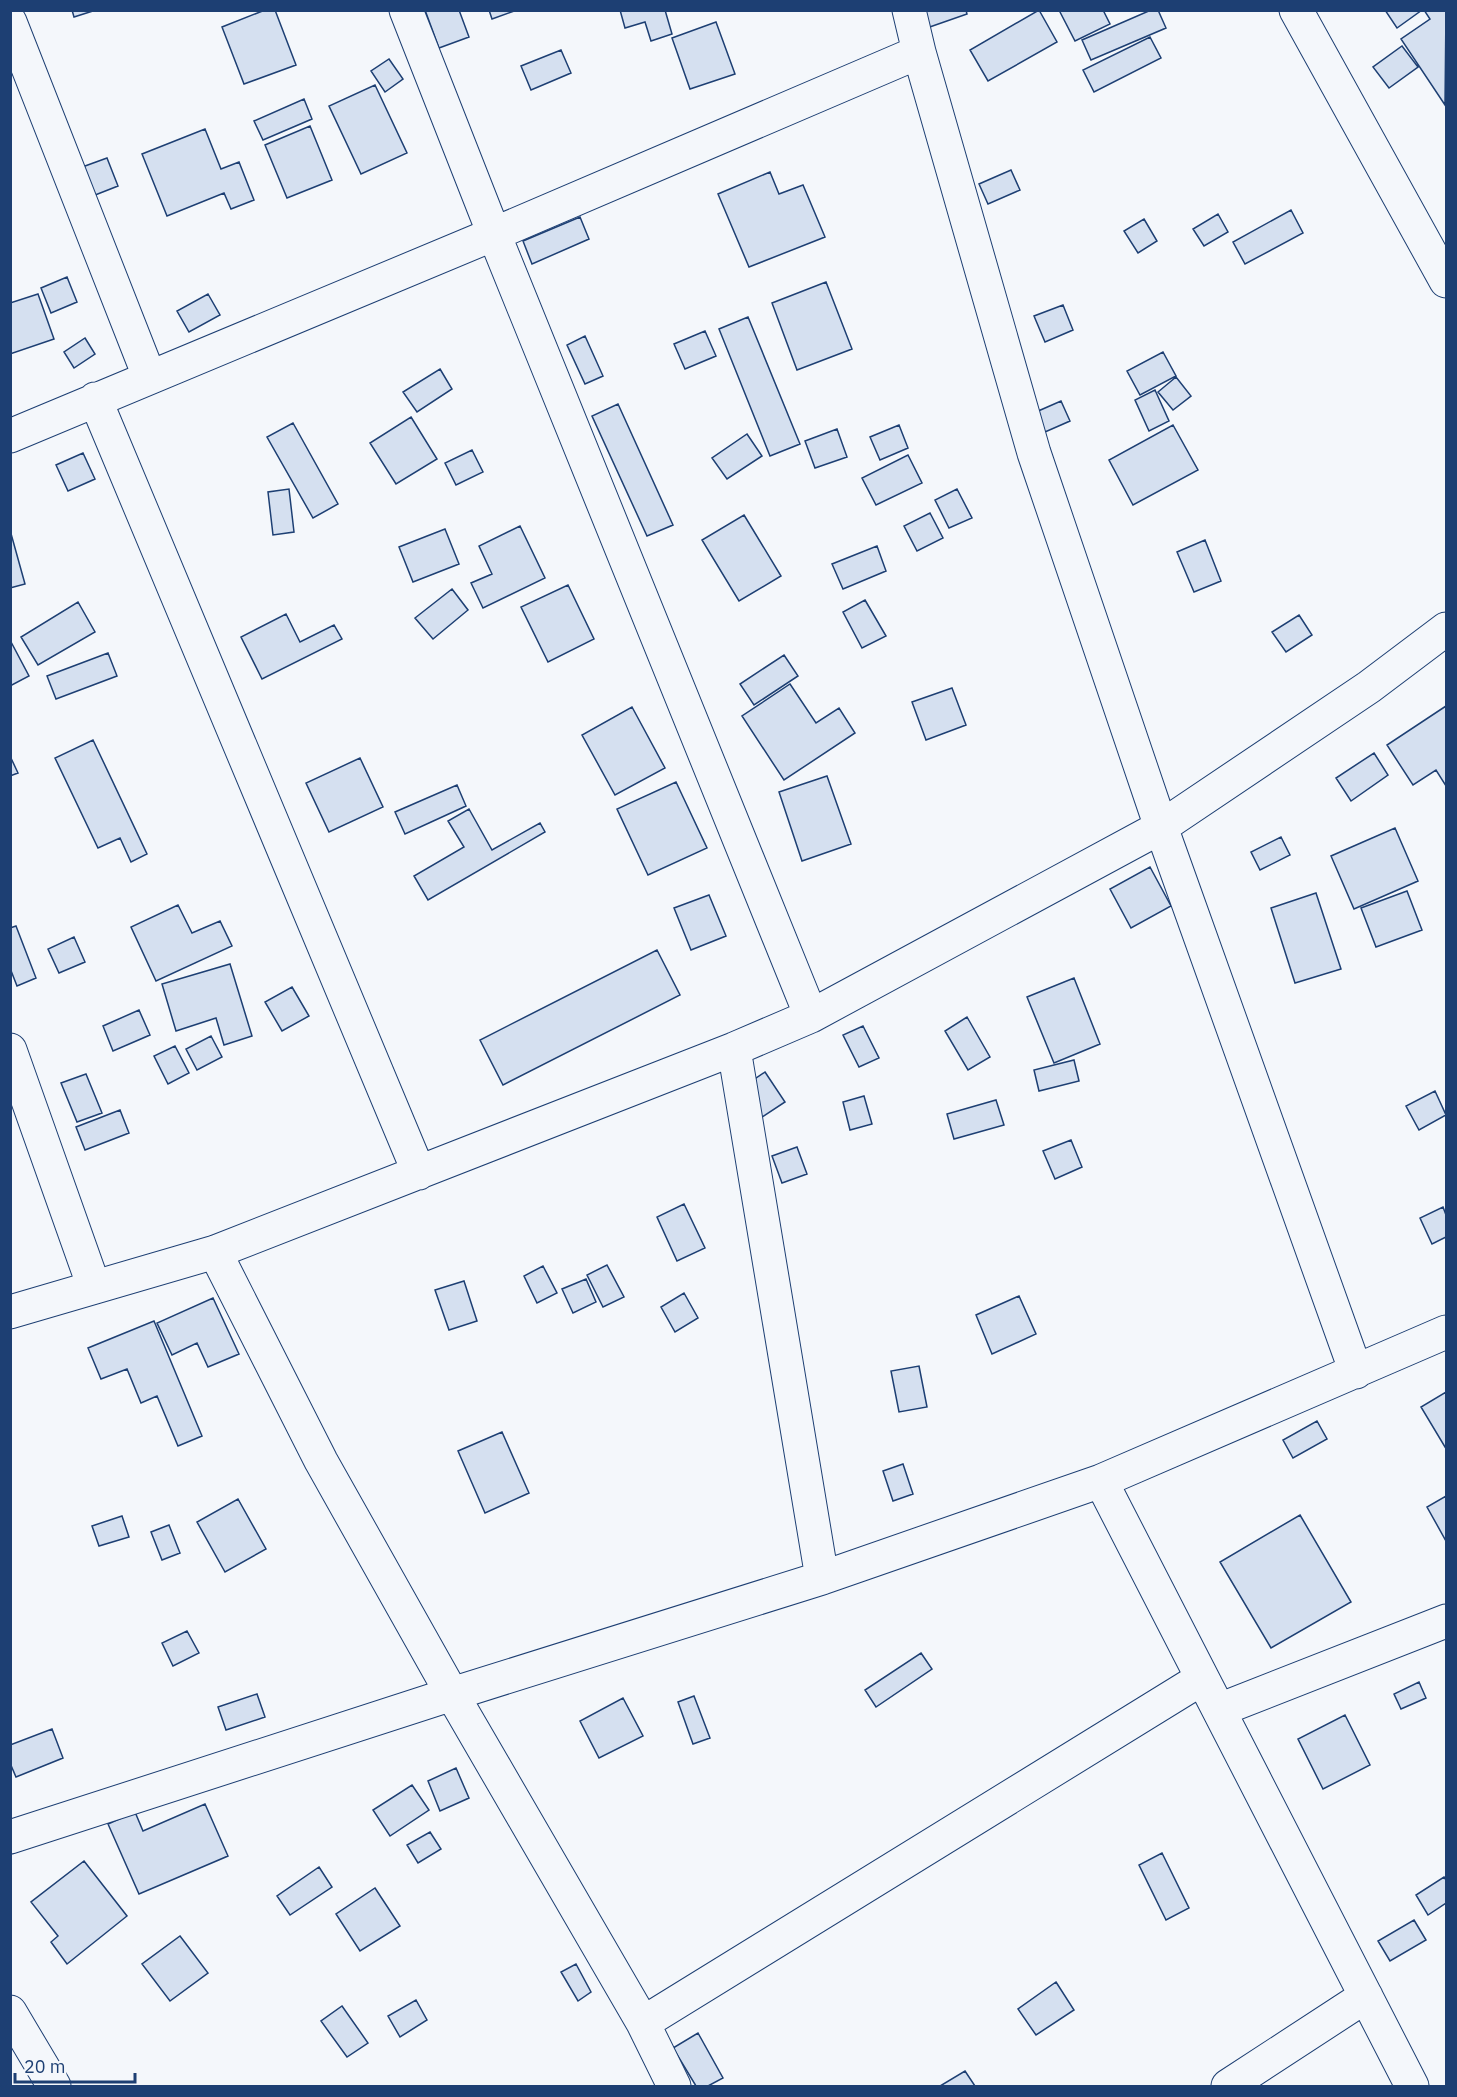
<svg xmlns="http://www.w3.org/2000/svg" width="1457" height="2097" viewBox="0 0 1457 2097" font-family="'IBM Plex Sans',sans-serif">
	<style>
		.building { fill: #d5e0f0; stroke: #1d3f73; stroke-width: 1.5 }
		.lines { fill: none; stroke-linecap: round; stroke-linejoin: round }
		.minor-casing { stroke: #1d3f73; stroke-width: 35 }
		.minor { stroke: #f4f7fb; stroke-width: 33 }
	</style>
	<rect width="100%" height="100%" fill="#f4f7fb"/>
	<!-- building -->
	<path class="building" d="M72 10H96L74 17Z
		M265 10H275L296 65 244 84 222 27Z
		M425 10H459L469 37 439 48Z
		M489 10H517L492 19Z
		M620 10H665L672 34 651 41 645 22 625 28Z
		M918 10H966L967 14 924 29Z
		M1039 10 1057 42 988 81 970 50Z
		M1059 10H1103L1110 24 1075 41Z
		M1151 10H1158L1166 28 1091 60 1082 40Z
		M1385 10H1422L1397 28Z
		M1424 10H1446L1445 105 1401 39 1430 19Z
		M716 22 735 74 690 89 672 38Z
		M1150 37 1161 58 1094 92 1083 70Z
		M1402 46 1418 67 1389 88 1373 67Z
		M561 50 571 73 531 90 521 66Z
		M389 59 403 79 385 92 371 71Z
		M375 85 407 153 361 174 329 106Z
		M304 99 312 119 263 140 254 121Z
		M310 126 332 180 287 198 265 145Z
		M205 129 221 169 239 162 254 200 231 209 224 193 167 216 142 154Z
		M107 158 118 186 85 199 74 170Z
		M1011 170 1020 190 988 204 979 184Z
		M770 172 779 194 803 185 825 237 749 267 718 194Z
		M1291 210 1303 233 1245 264 1233 242Z
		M1218 214 1228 232 1204 246 1193 229Z
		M580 217 589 239 532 264 523 241Z
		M1144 219 1157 241 1138 253 1124 231Z
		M67 277 77 302 51 313 41 288Z
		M826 282 852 349 797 370 772 303Z
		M38 294 54 339 10 354V303Z
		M208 294 220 315 189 332 177 311Z
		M1063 305 1073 330 1045 342 1034 316Z
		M748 317 800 444 770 456 719 329Z
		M705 331 716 356 685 369 674 344Z
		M585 336 603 376 585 384 567 345Z
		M85 338 95 354 74 368 64 352Z
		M1163 352 1176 376 1140 395 1127 371Z
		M440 369 452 389 417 412 403 392Z
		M1176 377 1191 396 1173 410 1158 392Z
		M1155 390 1169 421 1149 431 1135 400Z
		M1061 401 1070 421 1045 432 1036 412Z
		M618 404 673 525 647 536 592 416Z
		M411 417 437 459 396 484 370 443Z
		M293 423 338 504 313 518 267 437Z
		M899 425 908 448 880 460 870 437Z
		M1173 425 1198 470 1133 505 1109 460Z
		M837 429 847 457 815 468 805 441Z
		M747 434 762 456 727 479 712 458Z
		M472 450 483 472 456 485 445 463Z
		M83 453 95 479 68 491 56 465Z
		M908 455 922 483 876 505 862 478Z
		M289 489 294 532 273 535 268 492Z
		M957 489 972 518 949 528 935 500Z
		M930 513 943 538 917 551 904 526Z
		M744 515 781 576 739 601 702 540Z
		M520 526 545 578 483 608 471 583 492 574 479 546Z
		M445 529 459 564 413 582 399 547Z
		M10 530 25 584 10 588Z
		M1205 540 1221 581 1194 592 1177 552Z
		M877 546 886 571 843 589 832 564Z
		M568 585 594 639 548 662 521 607Z
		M452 589 468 610 433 639 415 618Z
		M865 600 886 636 862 648 843 612Z
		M78 602 95 632 38 665 21 637Z
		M286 614 300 642 334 625 342 639 262 679 241 637Z
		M1299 615 1312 635 1286 652 1272 632Z
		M10 640 29 676 10 686Z
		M108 653 117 676 56 699 47 676Z
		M784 655 798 676 754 705 740 684Z
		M790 684 816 723 839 708 855 733 784 780 742 716Z
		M952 688 966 725 926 740 912 702Z
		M1446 706V786L1436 770 1413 785 1387 745Z
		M632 707 665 768 615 795 582 735Z
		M93 740 147 854 131 862 120 838 98 848 55 758Z
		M1374 753 1388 775 1351 801 1336 778Z
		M10 756 18 773 10 776Z
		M360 758 383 807 329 832 306 783Z
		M827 776 851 844 802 861 779 792Z
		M676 782 707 848 648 875 617 809Z
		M457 785 466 806 405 834 395 812Z
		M469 809 492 850 540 823 545 832 428 900 414 876 464 847 448 821Z
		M1395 828 1418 881 1354 909 1331 856Z
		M1281 837 1290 855 1260 870 1251 852Z
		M1150 867 1171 906 1131 928 1110 889Z
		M1407 891 1422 930 1376 947 1361 908Z
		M1316 893 1341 969 1295 983 1271 908Z
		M709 895 726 936 691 950 674 908Z
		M178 905 192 933 220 921 232 946 156 981 131 927Z
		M16 926 36 978 17 986 10 968V928Z
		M74 937 85 962 59 973 48 949Z
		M657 950 680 995 503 1085 480 1040Z
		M230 964 252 1036 224 1045 216 1018 176 1031 162 984Z
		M1074 978 1100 1044 1054 1063 1027 997Z
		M292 987 309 1016 282 1031 265 1002Z
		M139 1010 150 1035 113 1051 103 1026Z
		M967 1017 990 1057 968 1070 945 1031Z
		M863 1026 879 1058 859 1067 843 1035Z
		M211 1036 222 1057 197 1070 186 1049Z
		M175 1046 189 1073 168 1084 154 1056Z
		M1074 1060 1079 1081 1039 1091 1034 1070Z
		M765 1072 785 1102 759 1119 740 1089Z
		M86 1074 102 1113 77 1122 61 1083Z
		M1435 1091 1446 1115 1419 1130 1406 1106Z
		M864 1096 872 1124 850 1130 843 1102Z
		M996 1100 1004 1125 954 1139 947 1114Z
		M120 1110 129 1133 85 1150 76 1127Z
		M1071 1140 1082 1167 1055 1179 1043 1151Z
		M797 1147 807 1174 782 1183 772 1156Z
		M684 1204 705 1248 677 1261 657 1217Z
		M1443 1207 1446 1215V1237L1432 1244 1420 1218Z
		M607 1265 624 1297 603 1307 587 1275Z
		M543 1266 557 1293 537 1303 524 1276Z
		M586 1279 596 1302 573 1313 562 1289Z
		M464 1281 477 1321 449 1330 435 1290Z
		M684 1293 698 1318 675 1332 661 1307Z
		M1019 1296 1036 1334 992 1354 976 1315Z
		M213 1298 239 1354 208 1367 197 1343 172 1355 157 1323Z
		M154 1321 202 1436 178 1446 157 1396 141 1403 127 1369 101 1379 88 1348Z
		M919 1366 927 1407 899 1412 891 1371Z
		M1446 1392V1446L1445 1447 1421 1407Z
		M1317 1421 1327 1439 1293 1458 1283 1440Z
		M502 1432 529 1493 485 1513 458 1451Z
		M903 1464 913 1494 893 1501 883 1471Z
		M1446 1496V1541L1427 1507Z
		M238 1499 266 1549 225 1572 197 1522Z
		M1300 1515 1351 1602 1271 1648 1220 1562Z
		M122 1516 129 1537 99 1546 92 1526Z
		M169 1525 180 1553 162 1560 151 1532Z
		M187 1631 199 1653 173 1666 162 1643Z
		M921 1653 932 1669 876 1707 865 1690Z
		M1419 1682 1426 1698 1401 1709 1394 1694Z
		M257 1694 265 1717 226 1730 218 1707Z
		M694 1696 710 1738 693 1744 678 1702Z
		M623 1698 643 1736 599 1758 580 1721Z
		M1345 1715 1370 1765 1323 1789 1298 1739Z
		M52 1729 63 1758 16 1777 10 1763V1745Z
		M456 1768 469 1798 440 1811 428 1781Z
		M412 1785 429 1810 390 1836 373 1810Z
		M205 1804 228 1856 139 1894 108 1824 135 1812 143 1831Z
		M430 1832 441 1849 418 1863 407 1845Z
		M1162 1853 1189 1908 1166 1920 1139 1865Z
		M84 1861 127 1916 67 1964 51 1942 58 1936 31 1902Z
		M319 1867 332 1887 290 1915 277 1896Z
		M1444 1877 1446 1880V1903L1428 1915 1416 1895Z
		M375 1888 400 1926 360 1951 336 1914Z
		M1414 1920 1426 1940 1390 1961 1378 1941Z
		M180 1936 208 1973 170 2001 142 1964Z
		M576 1964 591 1992 578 2001 561 1972Z
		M1056 1982 1074 2010 1036 2035 1018 2009Z
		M416 2000 427 2020 400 2037 388 2016Z
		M342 2006 368 2043 347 2057 321 2021Z
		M698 2033 723 2078 708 2086H696L673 2048Z
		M965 2071 975 2086H940Z"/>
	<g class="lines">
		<defs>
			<path id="minor" d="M406 10 494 234 811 1016
				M909 10 919 52 1034 453 1161 827 1356 1372
				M1296 10 1446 281
				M10 22 149 376
				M95 399 419 1173
				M10 436 494 234 919 52
				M734 1049 822 1578
				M10 1050 94 1287
				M215 1252 321 1461 452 1694 643 2023 674 2086
				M10 1312 215 1252 734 1049 811 1016 1161 827 1369 687 1446 629
				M1101 1481 1412 2086
				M1219 1710 1446 1621
				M10 1837 452 1694 822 1578 1101 1481 1446 1332
				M10 2012 54 2086
				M643 2023 1201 1679
				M1228 2086 1366 1996"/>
		</defs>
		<!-- minor casing -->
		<use href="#minor" class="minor-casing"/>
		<!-- minor -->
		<use href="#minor" class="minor"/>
	</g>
	<!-- border -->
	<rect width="1457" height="2097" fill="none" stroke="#1d3f73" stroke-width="24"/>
	<!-- scale -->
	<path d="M15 2073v9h120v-9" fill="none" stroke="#1d3f73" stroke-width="3"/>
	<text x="24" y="2073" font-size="18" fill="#1d3f73" stroke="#f4f7fb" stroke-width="4.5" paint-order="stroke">20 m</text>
</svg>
